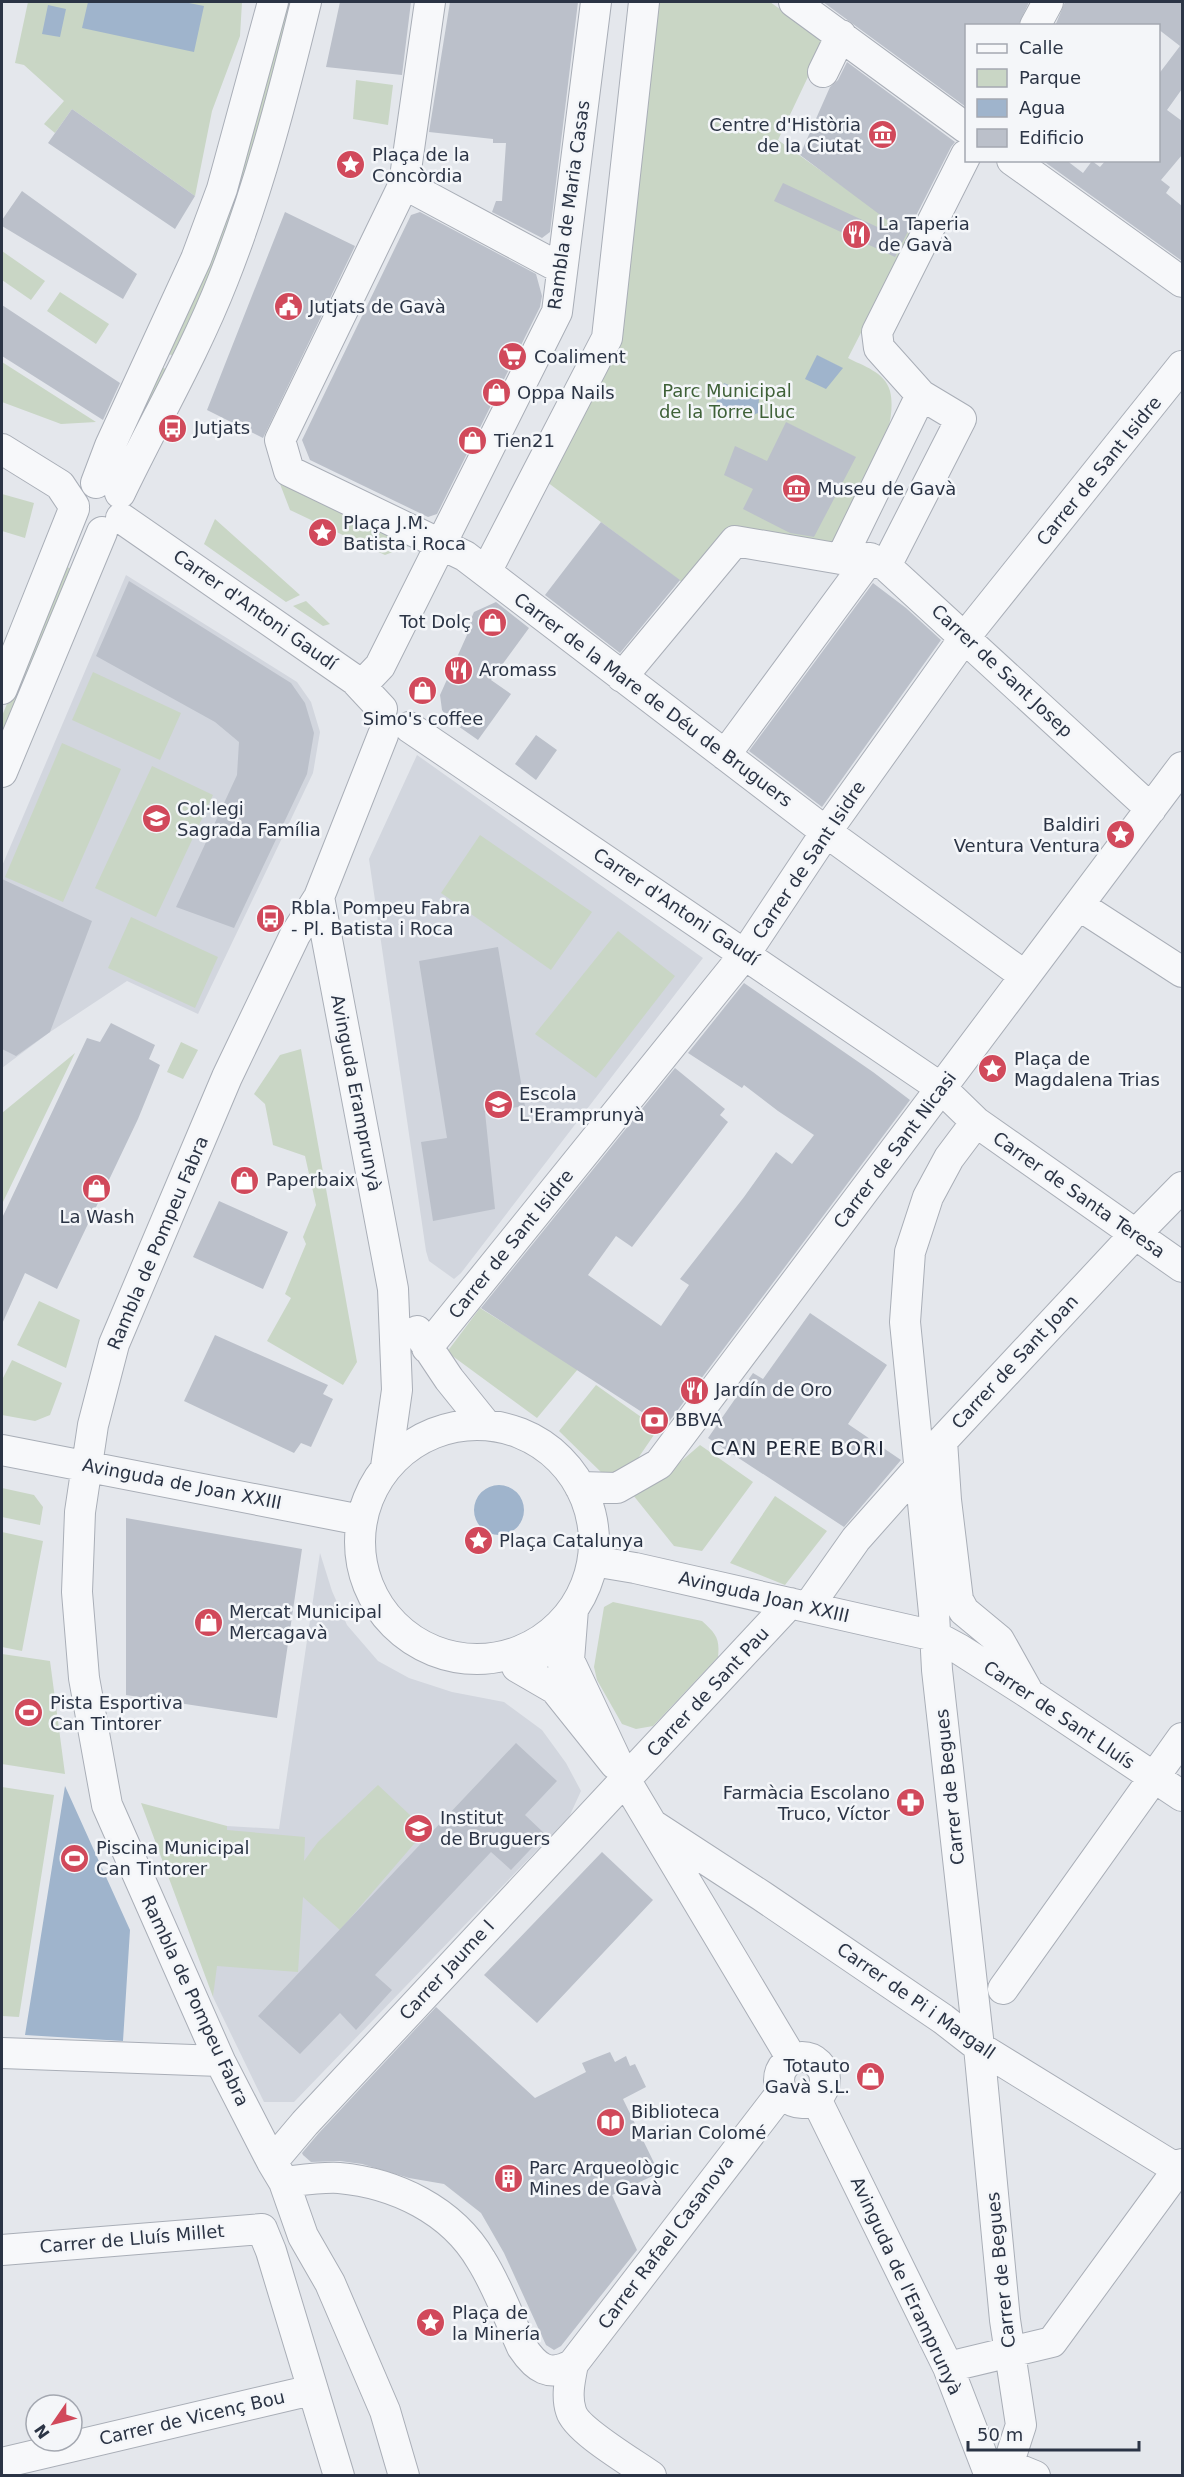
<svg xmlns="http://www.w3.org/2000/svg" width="1184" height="2477" viewBox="0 0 1184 2477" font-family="'DejaVu Sans',sans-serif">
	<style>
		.built { fill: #d2d6de }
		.green { fill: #c9d6c5 }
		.water { fill: #9fb4cc }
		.building { fill: #bbc0ca }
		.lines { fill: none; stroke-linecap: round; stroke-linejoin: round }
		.minor-casing { stroke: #a9aeb7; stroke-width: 32 }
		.minor { stroke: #f7f8fa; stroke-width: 30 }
		.labels { text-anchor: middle; stroke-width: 5; stroke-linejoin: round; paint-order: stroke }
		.poi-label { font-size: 18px; fill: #2b3445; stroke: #f4f6f9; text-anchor: start }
		.street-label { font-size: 18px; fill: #2b3445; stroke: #f4f6f9 }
		.park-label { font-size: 18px; fill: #3f6138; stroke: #f4f6f9 }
		.neighbourhood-label { font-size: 20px; letter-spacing: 1.5px; fill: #1d2536; stroke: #f4f6f9 }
	</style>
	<rect width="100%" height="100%" fill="#e4e7ec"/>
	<!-- built -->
	<path class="built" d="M126 575 297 682 311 702 320 732 313 773 198 1014 127 981 50 1032 2 1068V866Z
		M417 755 703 958 461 1273 454 1279 429 1261 426 1251 369 859Z
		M320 1553 332 1591 347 1625 378 1661 409 1678 452 1692 504 1702 542 1730 566 1763 581 1791 569 1817 294 2102H264L213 1997 227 1826 279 1829Z"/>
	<!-- green -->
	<path class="green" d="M28 2H242L240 36 212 111 195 196 72 109 55 133 44 124 64 101 24 65 15 63Z
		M289 2H301L262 146 178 358 169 354 233 197Z
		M658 2H770L825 41 778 140 911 235 848 358C863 366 885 372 890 391 901 435 852 508 832 546L724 530 683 583 543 479 618 331Z
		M356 80 393 85 388 125 353 119Z
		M2 251 45 281 31 300 2 280Z
		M60 292 109 324 96 344 47 311Z
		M2 362 96 422 61 424 2 402Z
		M162 367 172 373 131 450 120 444Z
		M280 484 411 545 385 555 290 510Z
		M2 494 34 503 25 538 2 531Z
		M215 519 300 595 286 602 204 544Z
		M63 566 76 570 2 752V716Z
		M306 601 330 624 323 626 293 606Z
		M93 672 181 713 160 760 72 720Z
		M62 743 121 769 63 902 5 877Z
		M152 766 213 795 156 917 95 888Z
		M480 835 592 912 551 970 441 893Z
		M131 917 218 957 195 1008 108 968Z
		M618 931 675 976 596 1078 535 1034Z
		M181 1042 198 1050 183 1079 167 1072Z
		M301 1049 357 1362 343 1385 267 1341 291 1298 285 1294 306 1244 303 1237 316 1205 305 1156 273 1145 265 1104 254 1094 280 1055Z
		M75 1053 2 1204V1113Z
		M39 1301 80 1320 66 1368 17 1345Z
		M480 1308 578 1369 537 1418 447 1352Z
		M12 1360 62 1383 50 1415 35 1421 2 1415V1380Z
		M596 1385 658 1429 632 1467 605 1476 559 1431Z
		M700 1445 753 1482 702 1551 674 1546 633 1495 664 1476Z
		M2 1488 34 1495 43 1507 40 1525 2 1517Z
		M775 1496 827 1531 785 1585 730 1563Z
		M2 1532 43 1541 22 1651 2 1647Z
		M613 1602 702 1621C716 1634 720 1638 718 1657L653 1726 636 1729 622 1724 597 1680 594 1667 604 1607Z
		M2 1654 50 1661 65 1774 2 1764Z
		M378 1785 426 1830 340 1930 303 1897 298 1972 217 1966 213 1997 141 1803 227 1826V1830L305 1837 304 1861 318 1842Z
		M2 1787 54 1795 19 2017 2 2016Z"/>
	<!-- water -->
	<path class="water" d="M88 2H184L204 6 194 52 82 28Z
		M48 5 66 9 60 37 42 34Z
		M817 355 843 368 826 389 805 379Z
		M724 383 759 398 758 413 751 416 749 420 715 405Z
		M474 1510a25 25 0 1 1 50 0a25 25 0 1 1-50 0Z
		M65 1786 130 1930 123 2041 25 2035Z"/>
	<!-- building -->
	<path class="building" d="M340 2H411L402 75 326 67Z
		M450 2H578L550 232 542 238 492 212 496 201H502L506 143H493V139L429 132Z
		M823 2H1029L1018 26H966V107Z
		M1065 2H1182V89L1167 110 1182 121V155L1161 180 1170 187 1166 193 1182 206V261L1042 160H1066L1083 173 1092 161 1100 167 1106 160H1158V75L1180 46 1158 29V26H1055Z
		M847 62 955 142 951 147 895 257 774 201 783 183 886 231 891 223 800 155 830 87 838 80Z
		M72 109 195 196 175 229 48 143Z
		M22 191 137 274 123 299 2 226V220Z
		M285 212 355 246 263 438 207 410Z
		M420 212 536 274 542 296 540 307 437 514 428 517 310 460 302 440 411 215Z
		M2 305 120 383 103 420 2 356Z
		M786 422 856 457 814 537 790 533 743 509 753 489 724 475 735 446 767 461Z
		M601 522 680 580 620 653 545 595Z
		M129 581 291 683 305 703 314 733 307 774 234 928 176 907 237 775 239 742 215 722 96 656Z
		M873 583 906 608 941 640 822 807 749 751Z
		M496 602 529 628 491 680 511 694 478 740 448 719 442 710 440 695 467 635 465 633 474 612Z
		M536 735 557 750 536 780 515 764Z
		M2 879 92 921 50 1032 16 1056 2 1049Z
		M498 947 525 1106 485 1112 495 1209 433 1221 421 1142 447 1138 419 961Z
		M744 983 873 1072 910 1100 665 1427 481 1308 675 1068 725 1109 720 1115 728 1122 632 1247 616 1236 588 1275 661 1326 689 1285 680 1279 744 1197 776 1152 792 1164 814 1135 778 1111 744 1085 742 1088 688 1053Z
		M111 1023 155 1045 149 1059 160 1065 138 1119 57 1289 25 1273 2 1324V1218L87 1038 100 1042Z
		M219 1201 288 1232 263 1289 193 1257Z
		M810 1313 887 1365 848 1424 901 1460 844 1527 708 1438 753 1373 763 1379Z
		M215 1335 328 1385 323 1394 333 1399 311 1447 301 1443 294 1453 184 1401Z
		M126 1518 302 1549 277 1718 126 1695Z
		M516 1743 557 1781 525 1815 545 1834 511 1870 491 1852 375 1975 392 1990 356 2030 340 2013 300 2054 258 2016Z
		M602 1852 653 1900 537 2023 484 1975Z
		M436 2007 535 2098 586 2072 582 2063 610 2052 615 2062 626 2056 630 2066 635 2064 646 2087 623 2099 659 2173 612 2195 637 2250 561 2346 554 2350 546 2345 504 2253 481 2213 444 2184 409 2178 362 2164 340 2161 311 2162 303 2155 302 2153 318 2134Z"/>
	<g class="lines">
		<defs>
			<path id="minor" d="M430 2 404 184 280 440 289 471 465 556 826 832 1025 976
				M794 2 966 128
				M1035 26 1048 2
				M823 72 841 35
				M1012 160 1182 282
				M404 184 562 269
				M2 449 60 485 74 506
				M96 483 110 446 196 259 222 189 273 2
				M120 493C154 422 194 354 223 280 259 189 283 96 306 2
				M121 518 355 680 382 709
				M841 559 921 395
				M886 566 961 419 921 395 879 348 877 332 966 155
				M486 572 607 338 644 2
				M622 677 735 541 841 559 870 558 886 566 1151 809
				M362 685 380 666 557 312 596 2
				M2 689 74 509
				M409 727 941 1088 976 1122 1182 1267
				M383 735 319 897 295 935 227 1077 114 1344 93 1425 80 1512 77 1592 84 1678 107 1805 220 2061 272 2162 284 2182 303 2236 330 2283 385 2411 404 2476
				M725 755 870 558
				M2 772 102 532
				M319 897 393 1289 397 1390 386 1467
				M1080 906 1182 972
				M976 1122 949 1158 928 1197 910 1252 905 1322 934 1613 937 1670 979 2047 1005 2320 1021 2425 1008 2465
				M417 1331 449 1379 486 1425
				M427 1348 745 954 826 832 965 637 1182 366
				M360 1542a117 117 0 1 1 234 0a117 117 0 1 1-234 0Z
				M2 1450 361 1520
				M580 1487 617 1488 659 1464 1182 767
				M593 1561 635 1568 935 1636 959 1649 1028 1693 1182 1796
				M808 1607 856 1539 920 1467
				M573 1609 569 1660 626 1781 792 2059
				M560 1642 565 1679 615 1764 555 1689 517 1667Z
				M1027 1690 999 1640 964 1611 958 1600 946 1500 942 1441 1124 1246 1182 1187
				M653 1825 762 1896 943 2019 979 2047 1182 2172
				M1003 1989 1182 1738
				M2 2053 220 2061
				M779 2080a23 23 0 1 1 46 0a23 23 0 1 1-46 0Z
				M816 2099 948 2367 990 2476
				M272 2162 305 2123 790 1603
				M284 2182C302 2180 322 2177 339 2178 395 2183 452 2210 481 2260 498 2287 509 2318 522 2347 536 2368 549 2378 573 2364L782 2092
				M262 2229 271 2251 339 2476
				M2 2250 262 2229
				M573 2364C570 2379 566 2396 571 2411 576 2430 633 2463 651 2476
				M948 2367 1052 2342 1182 2164
				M2 2463 312 2390
				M1008 2465 1035 2476"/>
		</defs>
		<!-- minor casing -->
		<use href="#minor" class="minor-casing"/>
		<!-- minor -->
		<use href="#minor" class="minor"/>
	</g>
	<!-- icons -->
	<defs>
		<symbol id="museum-disc" viewBox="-11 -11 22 22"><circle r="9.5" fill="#d1495b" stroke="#f4f6f9"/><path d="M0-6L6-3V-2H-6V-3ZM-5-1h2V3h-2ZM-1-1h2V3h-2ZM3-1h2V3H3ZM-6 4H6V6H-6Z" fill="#fff"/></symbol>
		<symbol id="sight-disc" viewBox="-11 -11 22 22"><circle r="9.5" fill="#d1495b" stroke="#f4f6f9"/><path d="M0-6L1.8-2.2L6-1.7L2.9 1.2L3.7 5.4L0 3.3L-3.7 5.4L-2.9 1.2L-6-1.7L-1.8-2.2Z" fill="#fff"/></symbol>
		<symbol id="restaurant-disc" viewBox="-11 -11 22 22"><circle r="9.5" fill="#d1495b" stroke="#f4f6f9"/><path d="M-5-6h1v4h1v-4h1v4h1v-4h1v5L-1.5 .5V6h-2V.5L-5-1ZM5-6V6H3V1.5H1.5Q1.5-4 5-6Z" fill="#fff"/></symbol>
		<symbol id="civic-disc" viewBox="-11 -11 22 22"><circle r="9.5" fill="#d1495b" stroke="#f4f6f9"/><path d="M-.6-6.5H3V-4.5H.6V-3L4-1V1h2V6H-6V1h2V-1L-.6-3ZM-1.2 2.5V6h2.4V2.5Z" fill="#fff"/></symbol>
		<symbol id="supermarket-disc" viewBox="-11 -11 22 22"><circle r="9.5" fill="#d1495b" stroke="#f4f6f9"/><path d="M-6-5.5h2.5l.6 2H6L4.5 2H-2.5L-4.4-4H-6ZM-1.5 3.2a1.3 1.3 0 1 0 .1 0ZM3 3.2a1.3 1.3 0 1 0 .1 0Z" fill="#fff"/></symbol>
		<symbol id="shop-disc" viewBox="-11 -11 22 22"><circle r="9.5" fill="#d1495b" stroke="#f4f6f9"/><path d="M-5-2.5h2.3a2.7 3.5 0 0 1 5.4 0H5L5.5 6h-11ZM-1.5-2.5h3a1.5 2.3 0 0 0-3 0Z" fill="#fff"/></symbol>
		<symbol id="bus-disc" viewBox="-11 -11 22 22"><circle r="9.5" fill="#d1495b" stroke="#f4f6f9"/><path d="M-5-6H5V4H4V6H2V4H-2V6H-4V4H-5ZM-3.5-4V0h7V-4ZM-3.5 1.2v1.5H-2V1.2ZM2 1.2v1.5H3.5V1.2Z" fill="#fff"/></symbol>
		<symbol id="school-disc" viewBox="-11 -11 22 22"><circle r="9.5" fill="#d1495b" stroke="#f4f6f9"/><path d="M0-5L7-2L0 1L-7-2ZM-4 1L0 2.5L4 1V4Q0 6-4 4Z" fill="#fff"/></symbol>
		<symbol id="bank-disc" viewBox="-11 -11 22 22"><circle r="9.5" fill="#d1495b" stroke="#f4f6f9"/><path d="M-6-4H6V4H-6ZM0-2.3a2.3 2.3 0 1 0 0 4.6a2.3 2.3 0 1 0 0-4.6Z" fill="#fff"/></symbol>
		<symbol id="stadium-disc" viewBox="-11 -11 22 22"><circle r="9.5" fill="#d1495b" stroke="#f4f6f9"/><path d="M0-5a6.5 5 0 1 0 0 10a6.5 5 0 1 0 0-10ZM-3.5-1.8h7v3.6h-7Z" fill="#fff"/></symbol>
		<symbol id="pharmacy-disc" viewBox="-11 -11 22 22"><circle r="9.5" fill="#d1495b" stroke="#f4f6f9"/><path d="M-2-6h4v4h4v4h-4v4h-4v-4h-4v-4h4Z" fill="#fff"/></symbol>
		<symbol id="library-disc" viewBox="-11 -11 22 22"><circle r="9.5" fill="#d1495b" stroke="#f4f6f9"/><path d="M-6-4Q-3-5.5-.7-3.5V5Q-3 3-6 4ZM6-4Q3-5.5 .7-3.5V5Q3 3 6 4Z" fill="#fff"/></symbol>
		<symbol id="building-disc" viewBox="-11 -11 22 22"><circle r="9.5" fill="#d1495b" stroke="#f4f6f9"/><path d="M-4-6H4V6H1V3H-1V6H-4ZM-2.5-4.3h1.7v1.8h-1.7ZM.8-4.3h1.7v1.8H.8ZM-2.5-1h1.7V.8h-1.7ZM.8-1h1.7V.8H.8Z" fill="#fff"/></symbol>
	</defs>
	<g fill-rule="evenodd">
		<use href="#museum-disc" x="866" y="118" width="33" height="33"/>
		<use href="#sight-disc" x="334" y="148" width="33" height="33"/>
		<use href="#restaurant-disc" x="840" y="218" width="33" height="33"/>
		<use href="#civic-disc" x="272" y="290" width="33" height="33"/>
		<use href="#supermarket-disc" x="496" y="340" width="33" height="33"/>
		<use href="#shop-disc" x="480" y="376" width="33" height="33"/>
		<use href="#bus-disc" x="156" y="412" width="33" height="33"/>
		<use href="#shop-disc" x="456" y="424" width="33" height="33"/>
		<use href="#museum-disc" x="780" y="472" width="33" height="33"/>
		<use href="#sight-disc" x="306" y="516" width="33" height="33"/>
		<use href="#shop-disc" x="476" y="606" width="33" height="33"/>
		<use href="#restaurant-disc" x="442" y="654" width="33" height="33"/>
		<use href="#shop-disc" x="406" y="674" width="33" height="33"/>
		<use href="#school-disc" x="140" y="802" width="33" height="33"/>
		<use href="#sight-disc" x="1104" y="818" width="33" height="33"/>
		<use href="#bus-disc" x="254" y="902" width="33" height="33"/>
		<use href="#sight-disc" x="976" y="1052" width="33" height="33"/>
		<use href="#school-disc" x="482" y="1088" width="33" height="33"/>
		<use href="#shop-disc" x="228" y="1164" width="33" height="33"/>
		<use href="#shop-disc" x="80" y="1172" width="33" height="33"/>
		<use href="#restaurant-disc" x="678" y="1374" width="33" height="33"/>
		<use href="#bank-disc" x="638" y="1404" width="33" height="33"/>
		<use href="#sight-disc" x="462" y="1524" width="33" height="33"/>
		<use href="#shop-disc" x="192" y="1606" width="33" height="33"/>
		<use href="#stadium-disc" x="12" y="1696" width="33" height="33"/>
		<use href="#pharmacy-disc" x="894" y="1786" width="33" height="33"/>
		<use href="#school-disc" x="402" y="1812" width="33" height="33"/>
		<use href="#stadium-disc" x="58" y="1842" width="33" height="33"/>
		<use href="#shop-disc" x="854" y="2060" width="33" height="33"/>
		<use href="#library-disc" x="594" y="2106" width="33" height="33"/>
		<use href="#building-disc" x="492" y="2162" width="33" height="33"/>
		<use href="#sight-disc" x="414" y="2306" width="33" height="33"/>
	</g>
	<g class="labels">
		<!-- poi labels -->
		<g class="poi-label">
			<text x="861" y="131" text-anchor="end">Centre d'Història<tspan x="861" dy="21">de la Ciutat</tspan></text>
			<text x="372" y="161">Plaça de la<tspan x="372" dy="21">Concòrdia</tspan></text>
			<text x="878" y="230">La Taperia<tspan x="878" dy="21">de Gavà</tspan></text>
			<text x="309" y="313">Jutjats de Gavà</text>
			<text x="534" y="363">Coaliment</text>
			<text x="517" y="399">Oppa Nails</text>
			<text x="194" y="434">Jutjats</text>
			<text x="494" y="447">Tien21</text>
			<text x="817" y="495">Museu de Gavà</text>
			<text x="343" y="529">Plaça J.M.<tspan x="343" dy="21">Batista i Roca</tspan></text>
			<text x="471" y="628" text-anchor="end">Tot Dolç</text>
			<text x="479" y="676">Aromass</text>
			<text x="423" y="725" text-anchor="middle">Simo's coffee</text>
			<text x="177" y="815">Col·legi<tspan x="177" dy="21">Sagrada Família</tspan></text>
			<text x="1100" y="831" text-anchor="end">Baldiri<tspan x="1100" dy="21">Ventura Ventura</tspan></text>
			<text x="291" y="914">Rbla. Pompeu Fabra<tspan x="291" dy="21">- Pl. Batista i Roca</tspan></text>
			<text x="1014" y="1065">Plaça de<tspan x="1014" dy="21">Magdalena Trias</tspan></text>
			<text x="519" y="1100">Escola<tspan x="519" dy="21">L'Eramprunyà</tspan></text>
			<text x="266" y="1186">Paperbaix</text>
			<text x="97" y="1223" text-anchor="middle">La Wash</text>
			<text x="715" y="1396">Jardín de Oro</text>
			<text x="675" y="1426">BBVA</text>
			<text x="499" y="1547">Plaça Catalunya</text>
			<text x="229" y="1618">Mercat Municipal<tspan x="229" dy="21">Mercagavà</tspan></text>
			<text x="50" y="1709">Pista Esportiva<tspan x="50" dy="21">Can Tintorer</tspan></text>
			<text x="890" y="1799" text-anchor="end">Farmàcia Escolano<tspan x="890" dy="21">Truco, Víctor</tspan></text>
			<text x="440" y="1824">Institut<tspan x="440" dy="21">de Bruguers</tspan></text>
			<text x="96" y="1854">Piscina Municipal<tspan x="96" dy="21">Can Tintorer</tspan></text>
			<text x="850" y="2072" text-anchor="end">Totauto<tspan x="850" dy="21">Gavà S.L.</tspan></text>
			<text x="631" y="2118">Biblioteca<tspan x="631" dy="21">Marian Colomé</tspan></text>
			<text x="529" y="2174">Parc Arqueològic<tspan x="529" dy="21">Mines de Gavà</tspan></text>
			<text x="452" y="2319">Plaça de<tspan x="452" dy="21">la Minería</tspan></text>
		</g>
		<!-- street labels -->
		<g class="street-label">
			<text transform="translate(569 205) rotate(-82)" y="6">Rambla de Maria Casas</text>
			<text transform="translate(1099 471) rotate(-51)" y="6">Carrer de Sant Isidre</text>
			<text transform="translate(255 610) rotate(35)" y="6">Carrer d'Antoni Gaudí</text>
			<text transform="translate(1002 671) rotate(43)" y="6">Carrer de Sant Josep</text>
			<text transform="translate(653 700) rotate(37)" y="6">Carrer de la Mare de Déu de Bruguers</text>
			<text transform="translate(809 860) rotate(-56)" y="6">Carrer de Sant Isidre</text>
			<text transform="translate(676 907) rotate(34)" y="6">Carrer d'Antoni Gaudí</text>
			<text transform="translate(356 1093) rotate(79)" y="6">Avinguda Eramprunyà</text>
			<text transform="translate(895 1150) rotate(-53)" y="6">Carrer de Sant Nicasi</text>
			<text transform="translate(1079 1195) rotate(35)" y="6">Carrer de Santa Teresa</text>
			<text transform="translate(158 1243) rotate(-67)" y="6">Rambla de Pompeu Fabra</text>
			<text transform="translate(511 1244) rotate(-51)" y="6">Carrer de Sant Isidre</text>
			<text transform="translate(1015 1362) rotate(-47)" y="6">Carrer de Sant Joan</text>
			<text transform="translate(182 1484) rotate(11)" y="6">Avinguda de Joan XXIII</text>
			<text transform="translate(764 1597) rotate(13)" y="6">Avinguda Joan XXIII</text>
			<text transform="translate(708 1692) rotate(-47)" y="6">Carrer de Sant Pau</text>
			<text transform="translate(1059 1715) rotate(34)" y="6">Carrer de Sant Lluís</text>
			<text transform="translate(950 1787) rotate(-96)" y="6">Carrer de Begues</text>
			<text transform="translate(447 1970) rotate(-47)" y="6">Carrer Jaume I</text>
			<text transform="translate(195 2001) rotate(65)" y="6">Rambla de Pompeu Fabra</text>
			<text transform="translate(916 2001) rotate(35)" y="6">Carrer de Pi i Margall</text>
			<text transform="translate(132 2239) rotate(-5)" y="6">Carrer de Lluís Millet</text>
			<text transform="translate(666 2242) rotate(-53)" y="6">Carrer Rafael Casanova</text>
			<text transform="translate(1001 2270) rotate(-96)" y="6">Carrer de Begues</text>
			<text transform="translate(906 2286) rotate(65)" y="6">Avinguda de l'Eramprunyà</text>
			<text transform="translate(192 2418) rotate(-13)" y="6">Carrer de Vicenç Bou</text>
		</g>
		<!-- park labels -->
		<g class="park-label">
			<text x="727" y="397">Parc Municipal<tspan x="727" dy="21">de la Torre Lluc</tspan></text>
		</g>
		<!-- neighbourhood labels -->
		<g class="neighbourhood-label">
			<text x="798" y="1455">CAN PERE BORI</text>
		</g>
	</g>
	<!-- border -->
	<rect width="1184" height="2477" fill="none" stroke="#2b3445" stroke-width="6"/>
	<!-- legend -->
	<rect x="965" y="24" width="195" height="138" fill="#f4f6f9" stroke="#a4a8b1" stroke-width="1.5"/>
	<rect x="977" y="44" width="30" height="9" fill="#f7f8fa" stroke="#a4a8b1" stroke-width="1.5"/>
	<text x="1019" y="54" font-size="18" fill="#2b3445">Calle</text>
	<rect x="977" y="69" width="30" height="18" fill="#c9d6c5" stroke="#a4a8b1" stroke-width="1.5"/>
	<text x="1019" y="84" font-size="18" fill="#2b3445">Parque</text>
	<rect x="977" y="99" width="30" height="18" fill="#9fb4cc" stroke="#a4a8b1" stroke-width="1.5"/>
	<text x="1019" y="114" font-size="18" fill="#2b3445">Agua</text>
	<rect x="977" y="129" width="30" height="18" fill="#bbc0ca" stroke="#a4a8b1" stroke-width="1.5"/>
	<text x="1019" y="144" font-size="18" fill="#2b3445">Edificio</text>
	<!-- north arrow -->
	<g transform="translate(54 2423) rotate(235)"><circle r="28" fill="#f4f6f9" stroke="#a4a8b1" stroke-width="1.5"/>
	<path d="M0-4.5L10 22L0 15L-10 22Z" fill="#d1495b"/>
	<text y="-9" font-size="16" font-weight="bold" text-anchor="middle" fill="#2b3445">N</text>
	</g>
	<!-- scale -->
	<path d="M968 2441v9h171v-9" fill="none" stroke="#2b3445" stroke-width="3"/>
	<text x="977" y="2441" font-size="18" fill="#2b3445" stroke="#f4f6f9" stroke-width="4.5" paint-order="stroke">50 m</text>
</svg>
